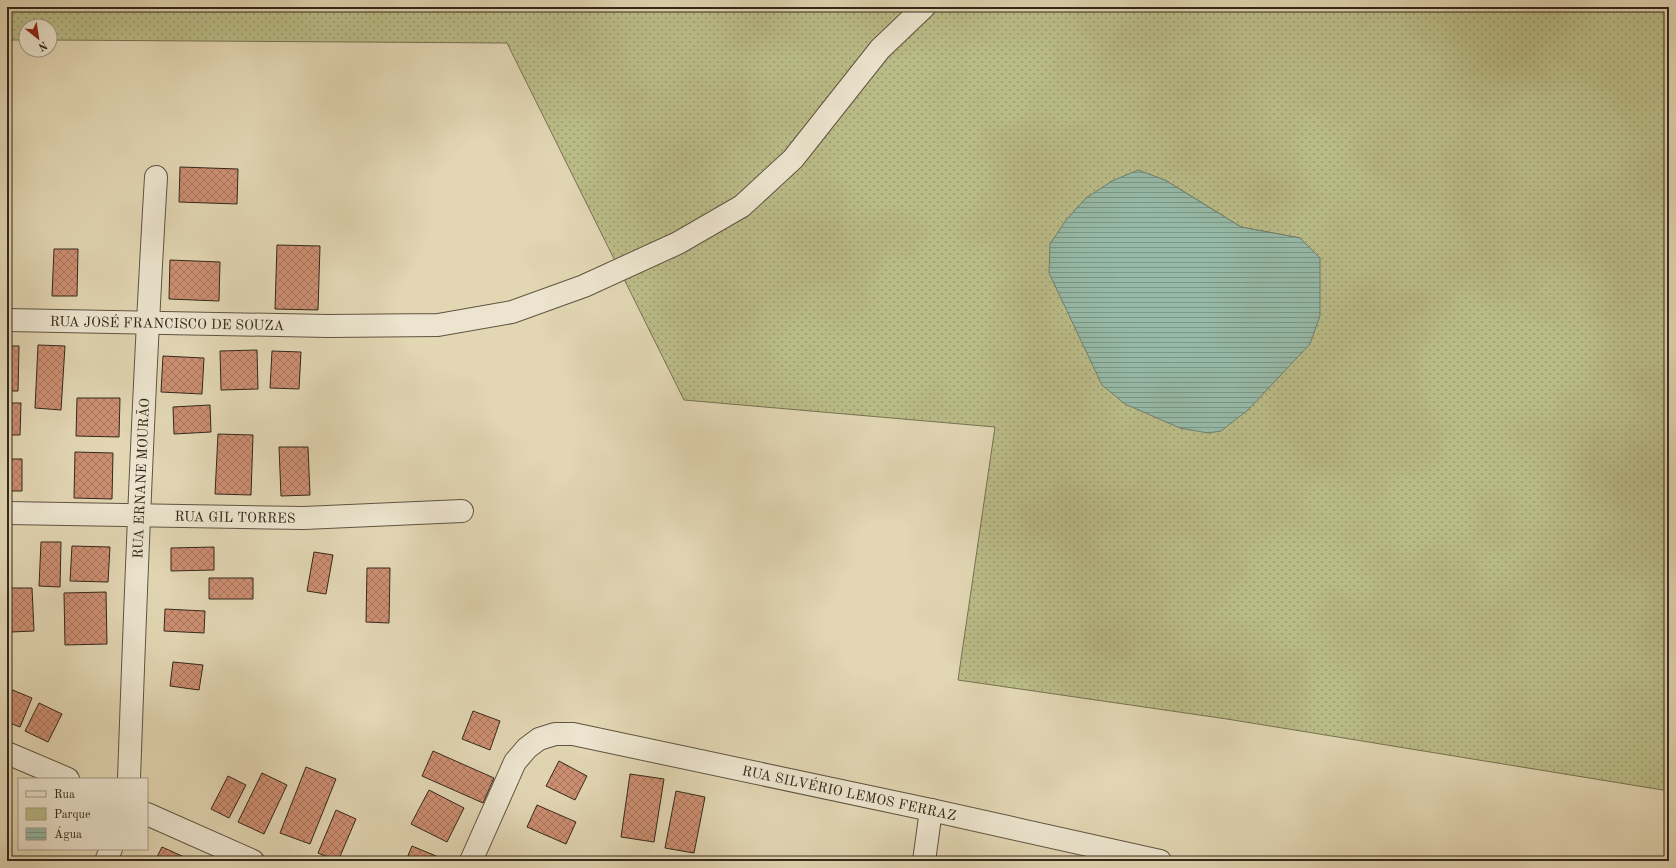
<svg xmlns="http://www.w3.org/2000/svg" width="1676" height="868" viewBox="0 0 1676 868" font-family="'Old Standard TT',serif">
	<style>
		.green { fill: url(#green-dots); stroke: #777252; fill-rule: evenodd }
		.water { fill: url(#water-rules); stroke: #6f8070 }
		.building { fill: url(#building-cross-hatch); stroke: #34281b }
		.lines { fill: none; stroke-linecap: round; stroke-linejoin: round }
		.street-casing { stroke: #605441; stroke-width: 24 }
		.street { stroke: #ece4ce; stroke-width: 22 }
		.labels { text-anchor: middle; stroke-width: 3; stroke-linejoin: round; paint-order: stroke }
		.street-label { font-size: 14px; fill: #34281b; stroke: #ece4ce }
	</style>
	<defs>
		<pattern id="green-dots" width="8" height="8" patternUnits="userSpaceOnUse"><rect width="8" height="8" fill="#babc88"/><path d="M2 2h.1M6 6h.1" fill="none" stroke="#98996e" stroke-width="1.8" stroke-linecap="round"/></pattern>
		<pattern id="water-rules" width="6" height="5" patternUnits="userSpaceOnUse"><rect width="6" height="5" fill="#96baa8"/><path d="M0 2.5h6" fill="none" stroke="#7b9788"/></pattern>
		<pattern id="building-cross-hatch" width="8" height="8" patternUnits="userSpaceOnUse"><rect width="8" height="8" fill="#cd8f72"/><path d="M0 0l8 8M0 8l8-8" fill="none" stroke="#a7755d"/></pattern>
	</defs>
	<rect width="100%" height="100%" fill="#e2d6b3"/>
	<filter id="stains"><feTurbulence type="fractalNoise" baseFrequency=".005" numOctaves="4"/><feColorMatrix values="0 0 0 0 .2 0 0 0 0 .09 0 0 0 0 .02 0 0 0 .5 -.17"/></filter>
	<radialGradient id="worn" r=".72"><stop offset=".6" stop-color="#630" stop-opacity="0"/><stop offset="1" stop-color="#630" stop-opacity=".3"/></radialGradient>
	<!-- green -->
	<path class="green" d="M7 7H1669V791L1227 719 958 680 995 427 684 400 507 43 50 40V26H26V40H7ZM1165 180 1241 227 1300 238 1248 410Z"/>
	<!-- water -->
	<path class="water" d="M1138 170 1165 180 1241 227 1300 238 1320 258V316L1310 344 1248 410 1221 431 1208 433 1180 428 1125 404 1102 385 1049 273 1050 244 1066 220 1086 198 1112 181Z"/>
	<!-- building -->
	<path class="building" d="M180 167 238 169 237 204 179 202Z
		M277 245 320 246 318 310 275 309Z
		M54 249H78L77 296H52Z
		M170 260 220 262 219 301 169 299Z
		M38 345 65 346 61 410 35 408Z
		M7 346H19L18 391H7Z
		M257 350 258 389 221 390 220 351Z
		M272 351 301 352 299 389 270 388Z
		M163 356 204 358 202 394 161 392Z
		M77 398H120L119 437 76 436Z
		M7 403H21L20 435H7Z
		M210 405 211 432 174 434 173 407Z
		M218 434 253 435 251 495 215 494Z
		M279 447H308L310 495 281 496Z
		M75 452 113 453 112 499 74 498Z
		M7 459H22V491H7Z
		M41 542H61L60 587 39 586Z
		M72 546 110 547 108 582 70 581Z
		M214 547V570L171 571V548Z
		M314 552 333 555 326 594 307 591Z
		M367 568H390L389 623 366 622Z
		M209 578H253V599H209Z
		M9 588H32L34 631 11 632Z
		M106 592 107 644 65 645 64 593Z
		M165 609 205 611 204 633 164 631Z
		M173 662 203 665 199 690 170 686Z
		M10 689 32 698 20 727 7 722V695Z
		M39 703 62 714 48 742 25 731Z
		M473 711 500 721 490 750 462 739Z
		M433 751 494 778 483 803 422 776Z
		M559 761 587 776 575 800 546 786Z
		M306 767 336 779 310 844 280 833Z
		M262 773 287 785 264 834 238 822Z
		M630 774 664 779 654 842 621 837Z
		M228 776 246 785 229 818 211 809Z
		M429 790 464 808 447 842 411 824Z
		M676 791 705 797 694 853 665 848Z
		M537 805 576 822 566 844 527 827Z
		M336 810 356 819 338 861 318 853Z
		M412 846 448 861H414L407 858Z
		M162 847 193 861H155Z"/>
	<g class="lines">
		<defs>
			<g id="street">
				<path id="s1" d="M7 320 328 326 438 325 512 312 584 286 678 243 742 206 793 159 880 49 924 7"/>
				<path id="s2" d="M7 513 304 518 462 511"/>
				<path d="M7 753 68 779"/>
				<path id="s3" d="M129 779C136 578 144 377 156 177"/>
				<path d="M147 814 253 861"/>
				<path d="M106 861 111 849"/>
				<path id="s4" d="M471 861 515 762 527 748 539 739 555 734H573L931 810 1160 861"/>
				<path d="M924 861 931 810"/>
			</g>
		</defs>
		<!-- street casing -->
		<use href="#street" class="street-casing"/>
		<!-- street -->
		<use href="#street" class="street"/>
	</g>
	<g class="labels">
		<!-- street labels -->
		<g class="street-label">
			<text dy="5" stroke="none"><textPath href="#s1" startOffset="160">RUA JOSÉ FRANCISCO DE SOUZA</textPath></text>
			<text dy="5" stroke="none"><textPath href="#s3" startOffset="301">RUA ERNANE MOURÃO</textPath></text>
			<text dy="5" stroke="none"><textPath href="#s2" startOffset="228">RUA GIL TORRES</textPath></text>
			<text dy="5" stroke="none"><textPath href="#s4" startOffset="459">RUA SILVÉRIO LEMOS FERRAZ</textPath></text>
		</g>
	</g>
	<!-- margin -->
	<rect width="1676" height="868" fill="none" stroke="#e2d6b3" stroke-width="24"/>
	<rect x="8" y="8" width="1660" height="852" fill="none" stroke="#34281b" stroke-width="2"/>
	<rect x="12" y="12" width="1652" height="844" fill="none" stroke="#34281b"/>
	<!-- legend -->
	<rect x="18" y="778" width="130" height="72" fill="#ece4ce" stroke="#a29986"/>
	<rect x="26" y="791" width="20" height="6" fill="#ece4ce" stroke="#a29986"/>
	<text x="54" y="798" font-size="12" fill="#34281b">Rua</text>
	<rect x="26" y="808" width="20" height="12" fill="#babc88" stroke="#a29986"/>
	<text x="54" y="818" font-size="12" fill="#34281b">Parque</text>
	<rect x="26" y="828" width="20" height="12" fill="url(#water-rules)" stroke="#a29986"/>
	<text x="54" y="838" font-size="12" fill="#34281b">Água</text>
	<!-- north arrow -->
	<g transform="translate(38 38) rotate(150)"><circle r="19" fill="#ece4ce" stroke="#a29986"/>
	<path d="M0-3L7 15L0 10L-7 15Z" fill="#8f2418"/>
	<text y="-6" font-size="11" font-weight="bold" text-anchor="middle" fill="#34281b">N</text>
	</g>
	<rect width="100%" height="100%" filter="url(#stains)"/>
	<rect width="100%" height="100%" fill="url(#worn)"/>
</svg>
